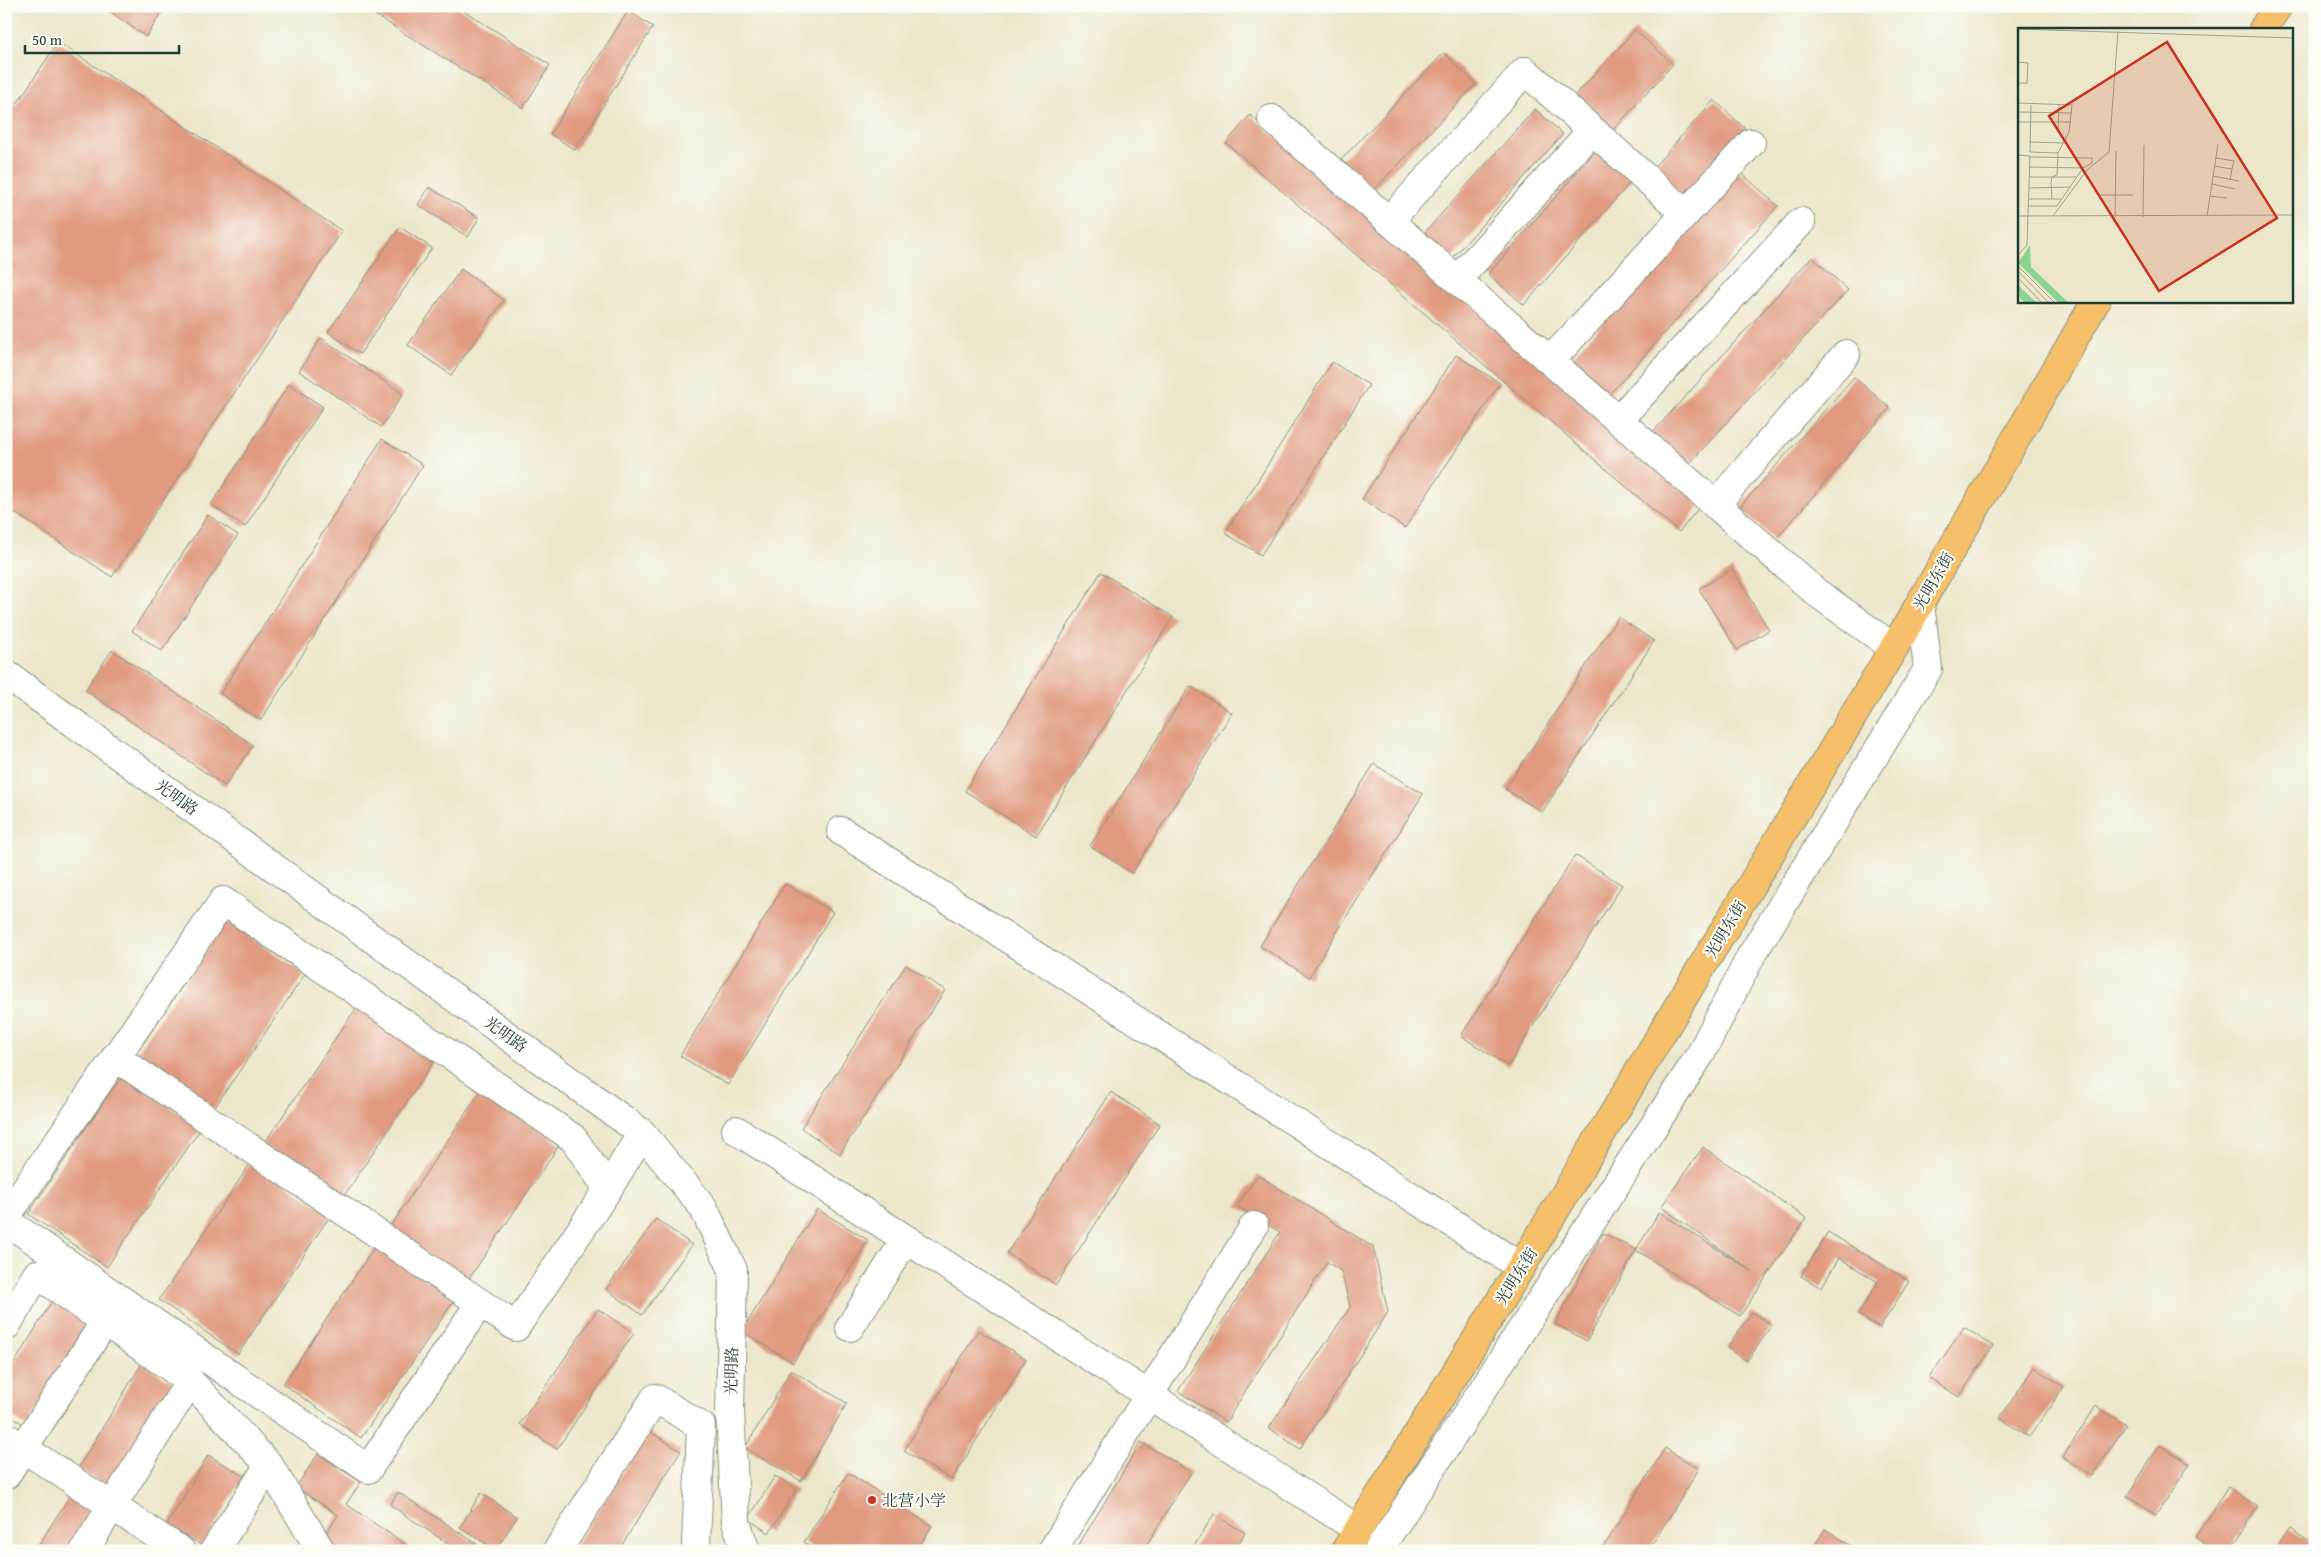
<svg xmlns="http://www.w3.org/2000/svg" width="2321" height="1557" viewBox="0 0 2321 1557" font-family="'Gentium Book Plus','Noto Serif SC',serif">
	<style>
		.building { fill: #e09a7f }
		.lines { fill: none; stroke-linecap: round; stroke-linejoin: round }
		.minor-casing { stroke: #869280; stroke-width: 30 }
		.major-casing { stroke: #869280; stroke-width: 30 }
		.minor { stroke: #fff; stroke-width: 28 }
		.major { stroke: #f6c06b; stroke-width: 28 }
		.poi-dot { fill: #c8321e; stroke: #fdfcf7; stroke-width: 2 }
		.labels { text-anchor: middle; stroke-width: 4; stroke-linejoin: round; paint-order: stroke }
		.street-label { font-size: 16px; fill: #1f3d34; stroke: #fdfcf7 }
		.poi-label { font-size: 16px; fill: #1f3d34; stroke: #fdfcf7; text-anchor: start }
		.inset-road { fill: none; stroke: #9aa38f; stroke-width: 1 }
		.view { fill: #c8321e; fill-opacity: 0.15; stroke: #c8321e; stroke-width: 2.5 }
		.inset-edge { fill: none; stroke: #1f3d34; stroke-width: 2.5 }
	</style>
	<rect width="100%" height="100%" fill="#fdfcf7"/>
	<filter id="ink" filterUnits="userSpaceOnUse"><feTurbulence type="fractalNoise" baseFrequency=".02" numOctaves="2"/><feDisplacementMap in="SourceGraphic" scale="10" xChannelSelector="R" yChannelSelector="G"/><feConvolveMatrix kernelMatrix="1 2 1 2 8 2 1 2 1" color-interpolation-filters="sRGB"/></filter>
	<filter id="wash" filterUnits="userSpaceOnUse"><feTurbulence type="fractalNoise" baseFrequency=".0096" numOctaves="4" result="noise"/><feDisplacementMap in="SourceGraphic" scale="20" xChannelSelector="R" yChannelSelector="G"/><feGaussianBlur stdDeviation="1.12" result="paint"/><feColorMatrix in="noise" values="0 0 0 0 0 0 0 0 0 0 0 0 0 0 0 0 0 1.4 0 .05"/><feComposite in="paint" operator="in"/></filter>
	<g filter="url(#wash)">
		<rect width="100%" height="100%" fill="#ece7cb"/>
		<g id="blocks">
			<!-- building -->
			<path class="building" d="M102 6H166L146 37Z
				M361 6H456L550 65 523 108Z
				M628 11 653 27 575 150 550 134Z
				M1635 30 1673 64 1608 136 1570 101Z
				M58 42 342 231 112 577 6 507V120Z
				M1444 53 1476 84 1367 197 1335 166Z
				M1714 100 1748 131 1686 200 1652 169Z
				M1535 109 1563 134 1448 263 1420 238Z
				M1250 115 1702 504 1679 532 1226 143Z
				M1599 147 1634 178 1524 305 1488 274Z
				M1739 171 1778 206 1608 396 1569 361Z
				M429 187 479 218 468 237 418 205Z
				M400 227 432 248 360 354 328 332Z
				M1812 257 1848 290 1688 465 1652 433Z
				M461 269 504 300 451 375 408 345Z
				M321 338 403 394 381 427 299 371Z
				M1456 355 1500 383 1405 528 1362 499Z
				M1332 362 1369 385 1261 555 1225 533Z
				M1854 377 1890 408 1775 540 1739 508Z
				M289 384 323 407 245 527 211 505Z
				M382 439 423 465 261 720 220 694Z
				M208 515 238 535 162 651 132 631Z
				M1732 569 1769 630 1737 650 1699 589Z
				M1101 572 1173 617 1036 836 965 791Z
				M1618 617 1654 641 1542 812 1505 789Z
				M112 650 253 745 225 786 85 690Z
				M1190 686 1232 713 1132 873 1090 846Z
				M1374 764 1423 794 1309 977 1260 946Z
				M1575 855 1622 885 1508 1066 1461 1036Z
				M785 884 833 912 728 1085 680 1056Z
				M226 921 305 974 211 1113 132 1060Z
				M906 965 945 990 840 1154 801 1128Z
				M357 1007 435 1060 342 1199 263 1145Z
				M122 1075 201 1128 107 1267 28 1214Z
				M481 1090 560 1144 466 1283 388 1230Z
				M1111 1092 1160 1124 1056 1285 1007 1253Z
				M1703 1147 1806 1218 1740 1316 1636 1250 1659 1212 1752 1271 1661 1207Z
				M252 1161 331 1214 238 1354 159 1300Z
				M1258 1175 1373 1247 1388 1312 1300 1449 1269 1428 1350 1307 1341 1271 1327 1262 1226 1422 1178 1391 1280 1232 1237 1206Z
				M817 1209 868 1240 793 1363 742 1331Z
				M656 1219 692 1245 642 1315 606 1289Z
				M1828 1232 1909 1281 1880 1328 1858 1315 1878 1282 1839 1258 1821 1288 1801 1276Z
				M1603 1233 1636 1250 1587 1341 1555 1324Z
				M376 1245 455 1299 361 1438 283 1384Z
				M52 1301 90 1324 27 1426 6 1414V1377Z
				M598 1309 634 1333 557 1449 520 1424Z
				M1752 1312 1772 1325 1747 1361 1727 1348Z
				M1964 1327 1993 1346 1959 1397 1929 1378Z
				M978 1330 1026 1359 952 1480 904 1451Z
				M142 1363 174 1383 110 1488 78 1468Z
				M2034 1367 2064 1387 2029 1437 2000 1418Z
				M791 1370 847 1403 801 1481 745 1448Z
				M2096 1406 2126 1425 2092 1476 2063 1457Z
				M649 1431 681 1451 618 1551H572Z
				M1141 1442 1191 1472 1143 1551H1075Z
				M2160 1445 2190 1464 2156 1515 2127 1496Z
				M1665 1448 1699 1469 1648 1551H1601Z
				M318 1454 361 1482 346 1504 415 1551H332L320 1543 338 1515 296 1487Z
				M208 1455 244 1476 203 1546 167 1525Z
				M848 1473 932 1526 916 1551H817L804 1542Z
				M775 1476 797 1489 769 1533 748 1519Z
				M2228 1487 2258 1507 2228 1551H2214L2195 1538Z
				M74 1489 112 1513 87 1551H35Z
				M398 1492 477 1544 472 1551H459L390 1505Z
				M481 1493 517 1517 496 1550 460 1527Z
				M1214 1514 1245 1533 1234 1551H1191Z
				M1825 1529 1853 1547 1851 1551H1811Z
				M2290 1529 2315 1545V1551H2275Z"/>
		</g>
	</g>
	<g filter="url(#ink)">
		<use href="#blocks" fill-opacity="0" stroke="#869280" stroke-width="1"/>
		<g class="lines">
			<defs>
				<path id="minor" d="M1272 119 1817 593 1894 648
					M1389 221 1525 71 1592 130
					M1457 280 1592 130 1686 214
					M1550 361 1751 143
					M1618 420 1801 222
					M1715 505 1846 354
					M6 674 642 1133 703 1207 733 1270 730 1412 736 1522 746 1551
					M841 831 1521 1267
					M115 1057 516 1327 608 1189 642 1133
					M736 1130 1359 1530
					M6 1217 223 901 573 1138 608 1189
					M6 1221 368 1469 480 1303
					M6 1326 37 1274 190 1381 269 1465 321 1551
					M850 1327 906 1239
					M6 1437 181 1551
					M6 1475 106 1320
					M84 1551 190 1381
					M214 1551 269 1465
					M557 1551 655 1398 701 1426 696 1544 699 1551
					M1052 1551 1254 1226
					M1378 1551 1700 1055 1751 956 1928 669 1920 604"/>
				<path id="major" d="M2263 29 2278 6
					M1345 1551 1521 1267 1894 648 2096 301"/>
			</defs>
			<!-- minor casing -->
			<use href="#minor" class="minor-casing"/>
			<!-- major casing -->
			<use href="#major" class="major-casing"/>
			<!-- minor -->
			<use href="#minor" class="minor"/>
			<!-- major -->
			<use href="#major" class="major"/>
		</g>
	</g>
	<!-- markers -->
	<circle class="poi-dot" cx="872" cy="1500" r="5"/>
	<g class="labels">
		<!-- street labels -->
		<g class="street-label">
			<text transform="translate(1933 581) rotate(-60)" y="6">光明东街</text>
			<text transform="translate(177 797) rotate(36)" y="6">光明路</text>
			<text transform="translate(1725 929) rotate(-59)" y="6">光明东街</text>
			<text transform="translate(506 1034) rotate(36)" y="6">光明路</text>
			<text transform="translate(1516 1276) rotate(-58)" y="6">光明东街</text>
			<text transform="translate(731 1371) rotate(-89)" y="6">光明路</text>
		</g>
		<!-- poi labels -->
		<g class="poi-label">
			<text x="882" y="1506">北营小学</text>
		</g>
	</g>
	<!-- overview -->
	<g transform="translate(2018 28)">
		<rect width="275" height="275" fill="#ece7cb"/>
		<path d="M12 217 13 239 51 275H41L0 235ZM0 257 19 275H7L2 270Z" fill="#8ad490"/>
		<path class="inset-road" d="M0 1 275 10M0 34 10 35 9 55H0M0 75 54 77 51 104 40 125 39 147 34 149 33 155 34 171M13 77 12 124 40 125M0 84 54 85M0 94H53M40 104 41 77M12 114 45 115M0 127 12 128 9 217 0 227M198 130 216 133 214 141M196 138 214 141 212 152M12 139 65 140M195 148 221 153M12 149H58M194 156 217 161M11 160 52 159M81 167H115M192 168 209 170M11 171H43M11 178H39L65 140 74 135V130L12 129M0 188 275 187M35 188 69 142 91 124 100 3M189 188 200 116M97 189 98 123M125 189 126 117M0 238 37 275M0 243 31 275M0 250 24 275"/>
		<path class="view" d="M149 14 259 190 141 263 31 88Z"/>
		<rect width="275" height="275" class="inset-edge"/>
	</g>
	<!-- margin -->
	<rect width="2321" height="1557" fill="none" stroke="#fdfcf7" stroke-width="25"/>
	<!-- scale -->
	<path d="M25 45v8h154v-8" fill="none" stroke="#1f3d34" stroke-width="2.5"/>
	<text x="32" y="45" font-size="15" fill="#1f3d34" stroke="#fdfcf7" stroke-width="4" paint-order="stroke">50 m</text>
</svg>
